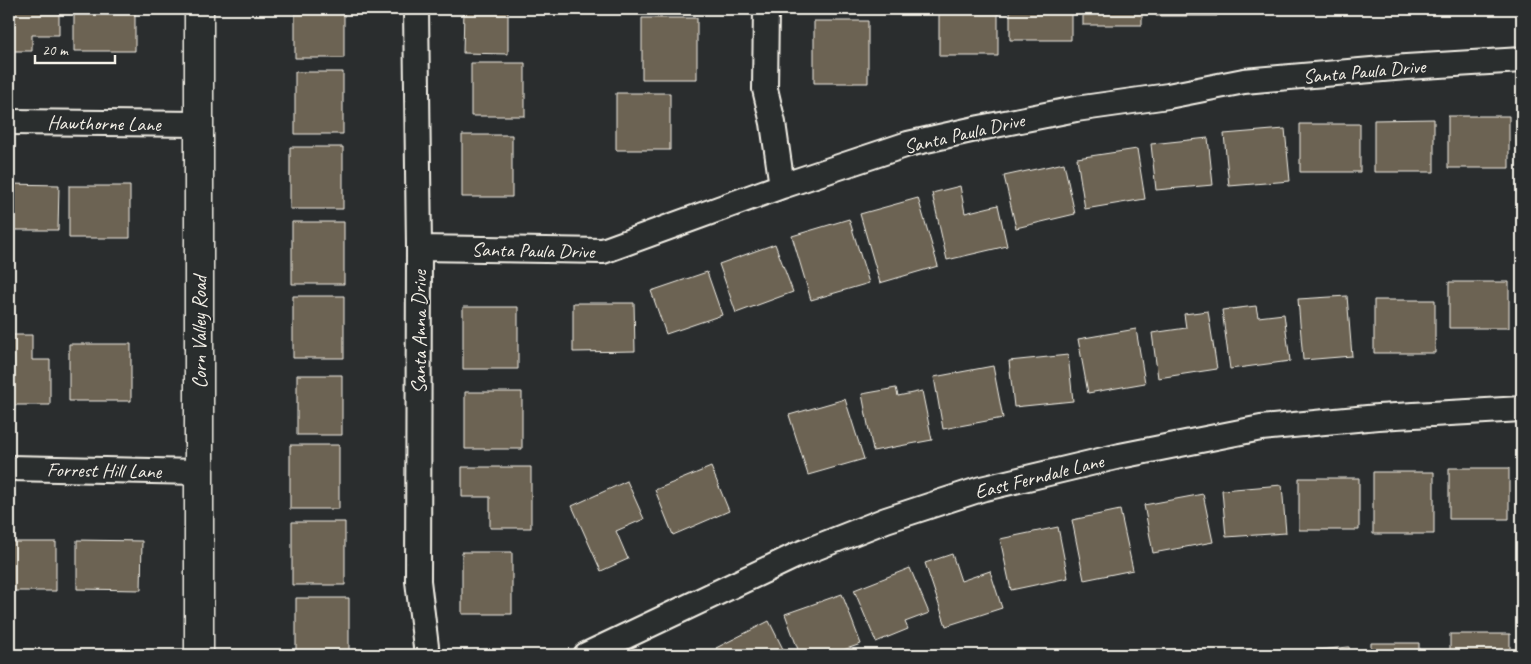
<svg xmlns="http://www.w3.org/2000/svg" width="1531" height="664" viewBox="0 0 1531 664" font-family="Caveat,sans-serif">
	<style>
		.building { fill: #6c6353; stroke: #f4f1e8 }
		.lines { fill: none; stroke-linecap: round; stroke-linejoin: round }
		.street-casing { stroke: #f4f1e8; stroke-width: 28 }
		.secondary-casing { stroke: #f4f1e8; stroke-width: 31 }
		.street { stroke: #2a2d2e; stroke-width: 24 }
		.secondary { stroke: #2a2d2e; stroke-width: 28 }
		.labels { text-anchor: middle; stroke-width: 4; stroke-linejoin: round; paint-order: stroke }
		.street-label { font-size: 20px; fill: #f4f1e8; stroke: #2a2d2e }
	</style>
	<rect width="100%" height="100%" fill="#2a2d2e"/>
	<filter id="ink" filterUnits="userSpaceOnUse"><feTurbulence type="fractalNoise" baseFrequency=".02" numOctaves="2"/><feDisplacementMap in="SourceGraphic" scale="10" xChannelSelector="R" yChannelSelector="G"/><feConvolveMatrix kernelMatrix="1 2 1 2 8 2 1 2 1" color-interpolation-filters="sRGB"/></filter>
	<g filter="url(#ink)">
		<!-- building -->
		<path class="building" d="M9 9H59V35H32V51H9Z
			M74 9H135V51H74Z
			M295 9H344V58H295Z
			M464 9H508V54L463 53Z
			M939 9H998V56H939Z
			M1010 9H1071V40H1010Z
			M1083 9H1142V25H1083Z
			M1156 9H1216L1217 16H1156Z
			M642 18H697V79H642Z
			M814 21H868V83H814Z
			M471 63H525V116H471Z
			M295 72H343V134H295Z
			M616 93H670V150H616Z
			M1448 116H1509V168H1448Z
			M1434 119V172H1374V120Z
			M1300 124H1360V172H1300Z
			M1285 129 1290 181 1229 186 1224 134Z
			M462 135H512V197H462Z
			M1208 138 1213 185 1156 190 1151 144Z
			M290 147H343V209H290Z
			M1137 149 1145 199 1085 209 1077 158Z
			M1064 163 1075 214 1016 228 1004 176Z
			M9 184 59 185 58 230H9Z
			M69 186H130V238H69Z
			M960 186 965 213 998 205 1007 246 947 260 932 193Z
			M918 198 938 266 880 283 860 214Z
			M849 219 869 283 811 300 792 236Z
			M292 222H344V284H292Z
			M775 244 793 292 736 313 719 264Z
			M707 272 722 315 666 334 651 291Z
			M1449 282H1509V328H1449Z
			M293 296H344V358H293Z
			M1347 296 1352 356 1303 360 1298 299Z
			M1374 300H1435V353H1374Z
			M573 303H634L635 351 573 352Z
			M1256 306 1258 317 1284 314 1290 361 1230 369 1222 310Z
			M463 307H518V369H463Z
			M1208 311 1217 369 1158 378 1152 333 1186 328 1184 314Z
			M1136 329 1145 383 1088 393 1078 339Z
			M9 335H32V360H50V405H9Z
			M69 344H131V401H69Z
			M1068 355 1073 401 1014 407 1009 361Z
			M993 366 1003 418 943 429 934 377Z
			M297 375H342V435H297Z
			M896 388 898 396 922 391 932 440 873 451 862 394Z
			M465 392H522V449H465Z
			M845 399 864 459 808 475 789 415Z
			M290 445H339V509H290Z
			M462 467H531V528H490V497H462Z
			M711 467 729 511 673 535 655 490Z
			M1449 468H1509V519H1449Z
			M1373 472H1434V534H1373Z
			M1299 478H1359V530H1299Z
			M627 481 644 519 616 531 628 559 601 571 572 506Z
			M1282 485 1286 533 1226 537 1222 490Z
			M1203 494 1213 542 1153 553 1144 505Z
			M1120 510 1133 570 1084 580 1072 520Z
			M292 522H345V585H292Z
			M1058 527 1068 578 1011 590 1000 539Z
			M77 540 142 541 141 590 77 589Z
			M9 542H56V591H9Z
			M462 552H512V614H462Z
			M952 554 961 581 990 571 1002 608 946 626 925 563Z
			M910 568 929 613 905 622 908 629 876 642 854 590Z
			M842 594 861 644 829 655H800L785 614Z
			M296 598H349V655H296Z
			M769 621 786 655H719L716 648Z
			M1450 634H1510V655H1450Z
			M1371 643H1419V655H1371Z
			M1349 647 1350 655H1297L1296 652Z"/>
		<g class="lines">
			<defs>
				<path id="street" d="M416 9 419 248 418 581 427 655
					M766 9 765 89 773 123 782 186
					M9 122 199 124
					M419 248 603 251 782 186 908 144 980 128 1076 109 1168 96 1244 81 1406 67 1522 60
					M9 468 199 472
					M586 655 797 555 886 520 981 489 1120 456 1261 428 1378 417 1522 409"/>
				<path id="secondary" d="M199 9V655"/>
			</defs>
			<!-- street casing -->
			<use href="#street" class="street-casing"/>
			<!-- secondary casing -->
			<use href="#secondary" class="secondary-casing"/>
			<!-- street -->
			<use href="#street" class="street"/>
			<!-- secondary -->
			<use href="#secondary" class="secondary"/>
		</g>
	</g>
	<g class="labels">
		<!-- street labels -->
		<g class="street-label">
			<text transform="translate(1364 71) rotate(-5)" y="7">Santa Paula Drive</text>
			<text transform="translate(104 123) rotate(1)" y="7">Hawthorne Lane</text>
			<text transform="translate(964 133) rotate(-13)" y="7">Santa Paula Drive</text>
			<text transform="translate(533 250) rotate(1)" y="7">Santa Paula Drive</text>
			<text transform="translate(199 332) rotate(-90)" y="7">Corn Valley Road</text>
			<text transform="translate(419 332) rotate(-90)" y="7">Santa Anna Drive</text>
			<text transform="translate(104 470) rotate(1)" y="7">Forrest Hill Lane</text>
			<text transform="translate(1039 476) rotate(-14)" y="7">East Ferndale Lane</text>
		</g>
	</g>
	<!-- margin -->
	<rect width="1531" height="664" fill="none" stroke="#2a2d2e" stroke-width="30"/>
	<rect x="15" y="15" width="1501" height="634" fill="none" stroke="#f4f1e8" stroke-width="2" filter="url(#ink)"/>
	<!-- scale -->
	<path d="M35 55v8h80v-8" fill="none" stroke="#f4f1e8" stroke-width="2.5"/>
	<text x="42" y="55" font-size="15" fill="#f4f1e8" stroke="#2a2d2e" stroke-width="4" paint-order="stroke">20 m</text>
</svg>
